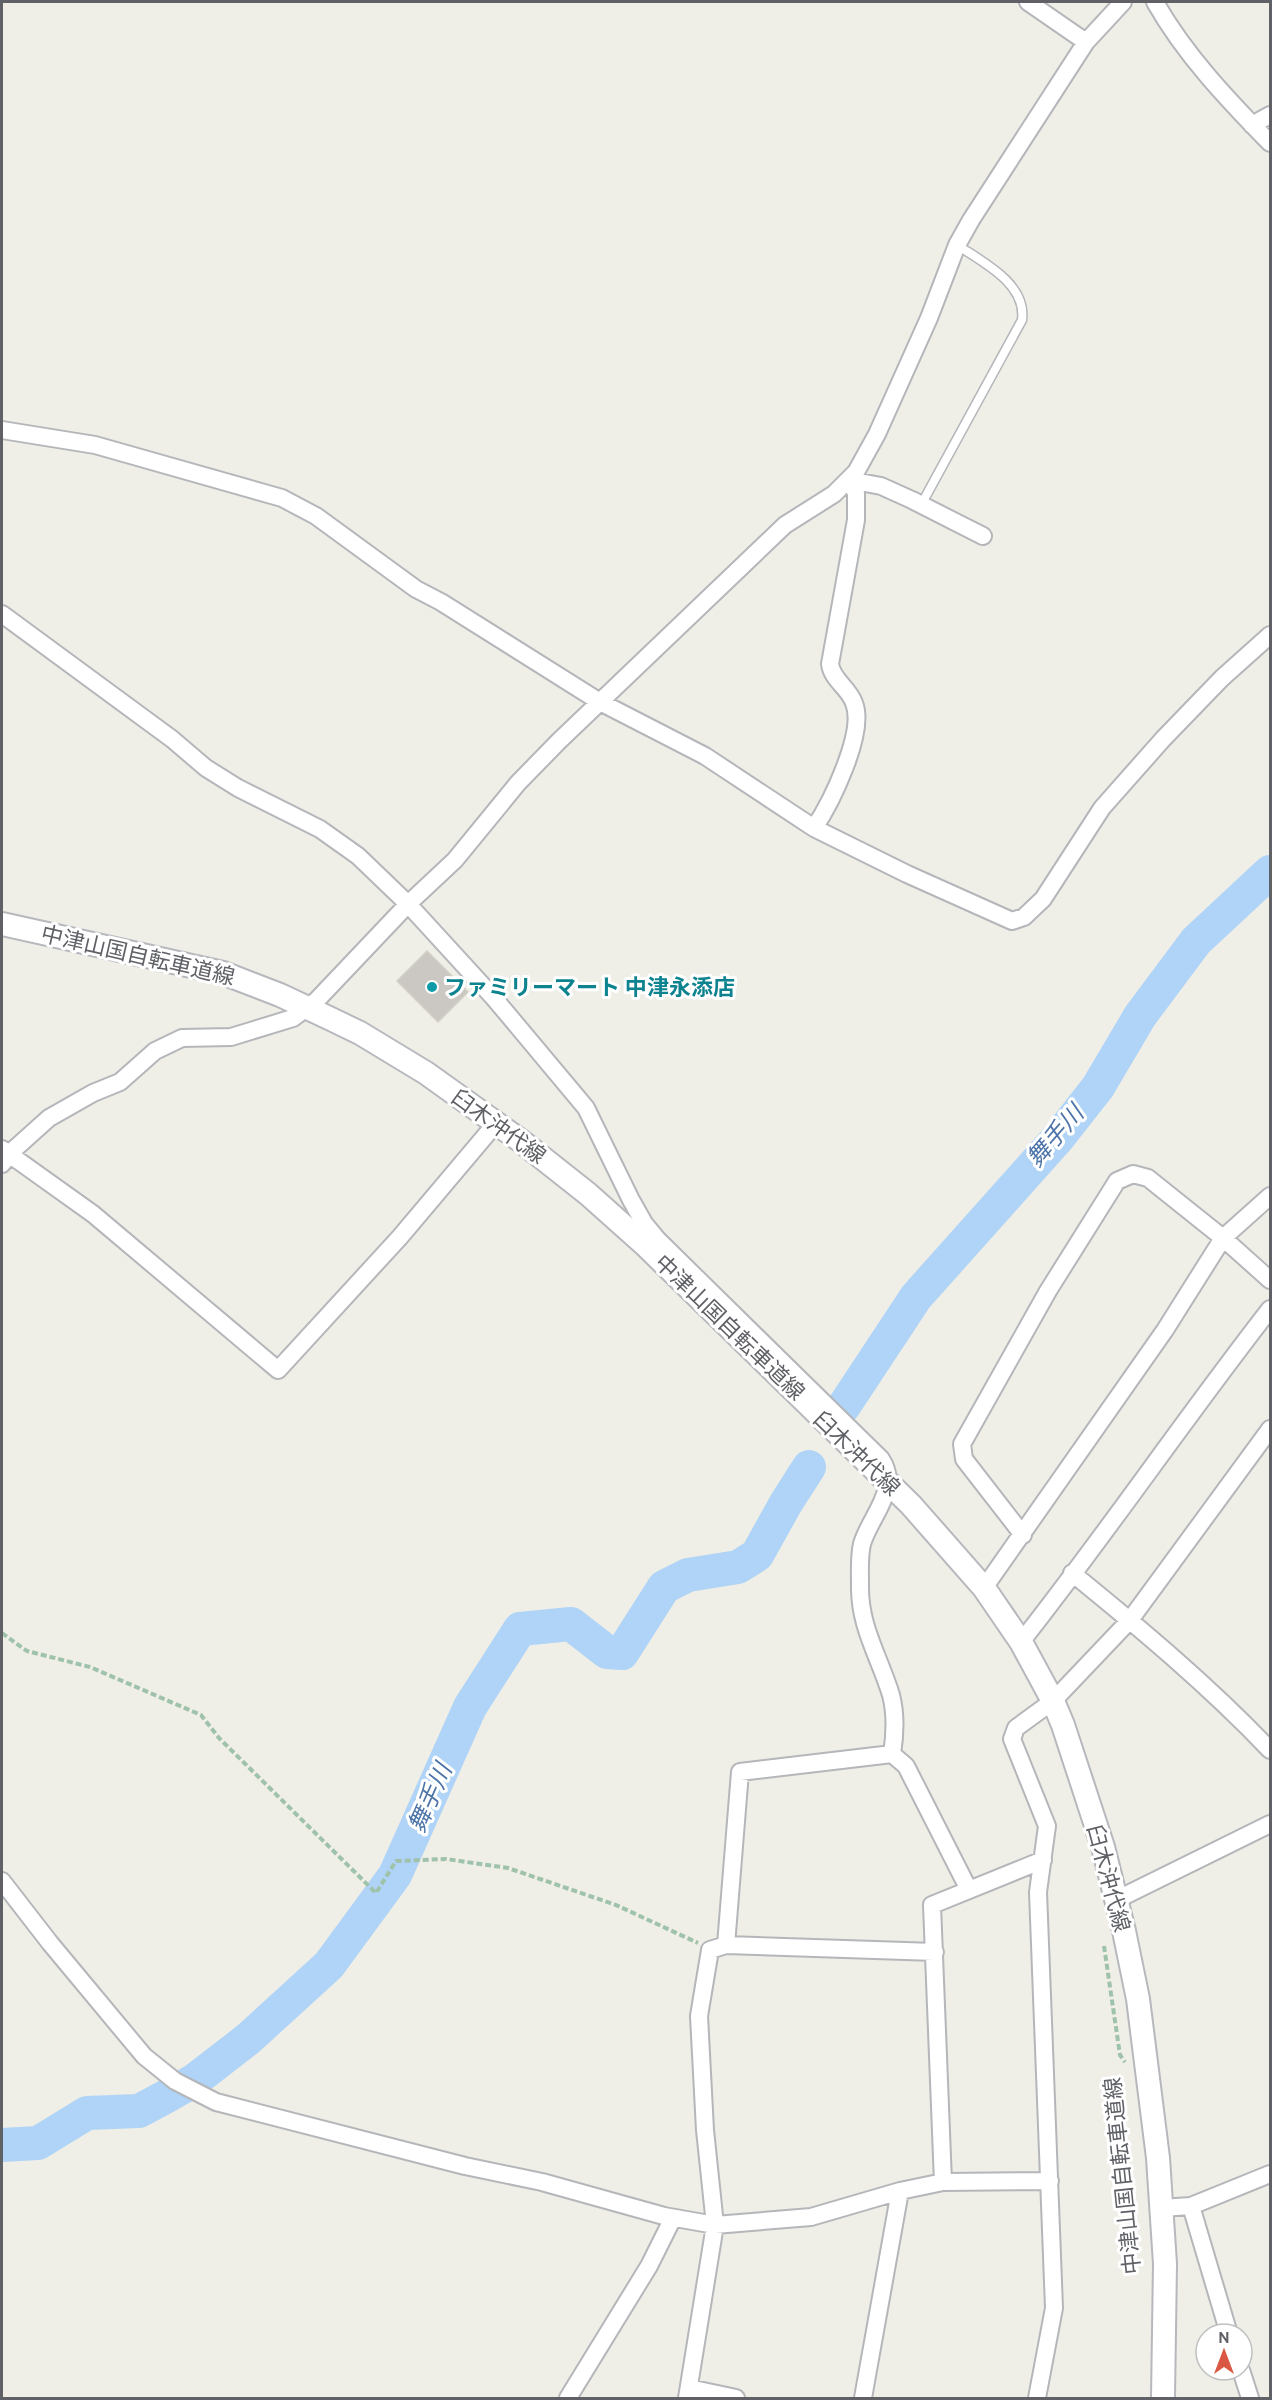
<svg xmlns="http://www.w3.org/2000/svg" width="1272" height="2400" viewBox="0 0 1272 2400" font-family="Cabin,'Noto Sans JP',sans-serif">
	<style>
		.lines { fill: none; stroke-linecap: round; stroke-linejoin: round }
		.river { stroke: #afd4f7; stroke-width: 34 }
		.building { fill: #cbc8c4; stroke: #d3d0c6; stroke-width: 1.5 }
		.lane-casing { stroke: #b4b6ba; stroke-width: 11 }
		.street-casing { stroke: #b4b6ba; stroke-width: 20 }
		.secondary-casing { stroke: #b6b8bd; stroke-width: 26 }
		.path { stroke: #9fc2ab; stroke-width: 4; stroke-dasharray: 6 3; stroke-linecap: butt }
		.lane { stroke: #fff; stroke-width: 8 }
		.street { stroke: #fff; stroke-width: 16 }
		.secondary { stroke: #fff; stroke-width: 22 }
		.culture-dot { fill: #0f9aa8; stroke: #fff; stroke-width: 2 }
		.labels { text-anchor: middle; stroke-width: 6; stroke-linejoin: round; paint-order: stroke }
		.street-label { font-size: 22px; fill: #5f6166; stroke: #fff }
		.culture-label { font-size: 22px; font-weight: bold; fill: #0d838f; stroke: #fff; text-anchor: start }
		.water-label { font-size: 24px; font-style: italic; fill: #4c74a8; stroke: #fff }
	</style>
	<rect width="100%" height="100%" fill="#efeee7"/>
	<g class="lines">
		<!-- river -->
		<path class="river" d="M844 1406 916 1297 1058 1138 1098 1087 1140 1016 1196 941 1270 872
			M2 2145 38 2143 87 2113 139 2111 167 2096 195 2080 248 2039 329 1965 395 1875 470 1707 520 1629 571 1624 607 1652 622 1653 664 1587 688 1575 738 1567 757 1555 786 1503 809 1467"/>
	</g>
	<!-- building -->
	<path class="building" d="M427 951 468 992 438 1022 397 981Z"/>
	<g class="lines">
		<defs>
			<path id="lane" d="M921 505 1022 320C1027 284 983 262 957 245"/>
			<path id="street" d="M1028 2 1086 42
				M1155 2C1185 55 1228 100 1270 143
				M1252 125 1270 115
				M2 430 95 445 282 498 316 516 416 589 441 602 600 702 705 756 814 828 907 874 1012 921 1024 917 1043 899 1102 808 1163 739 1222 678 1270 635
				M2 614 172 739 206 768 238 788 320 829 358 856 408 904 494 998 586 1108 631 1200 644 1223 658 1240 881 1459C901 1489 870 1516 862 1544 859 1556 860 1572 860 1585 859 1626 879 1656 891 1695 896 1714 895 1735 892 1754
				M814 828C831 803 866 732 854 703 849 688 832 680 830 664L856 520V493L849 480 881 486 912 500 983 536
				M2 1149 93 1214 278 1370 400 1237 497 1122
				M2 1164 10 1153 49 1118 93 1093 120 1082 155 1051 182 1038 231 1037 293 1018 316 1001 408 904 455 860 518 783 559 741 785 525 834 494 856 472 877 434 929 318 957 245 971 220 1086 42 1123 2
				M1023 1535 964 1459 962 1444 1048 1291 1117 1181 1133 1174 1148 1178 1223 1238 1270 1280
				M1072 1573C1141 1629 1209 1686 1270 1750
				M984 1588 1165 1330 1223 1238 1270 1196
				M1021 1642C1107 1533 1185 1418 1270 1309
				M2 1881 50 1943 144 2056 175 2081 216 2102 465 2166 542 2182 664 2216 715 2225 811 2217 900 2191 943 2182 1050 2181
				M1116 1900 1270 1824
				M726 1945 740 1772 892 1754 906 1766 969 1890
				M943 2182 932 1905 1043 1860
				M1191 2206 1229 2334
				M1161 2208 1191 2206 1270 2174
				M1241 2370 1250 2398
				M689 2388 736 2398
				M568 2398 649 2266 673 2218
				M687 2398 715 2225 705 2130 699 2016 710 1950 726 1945 935 1952
				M863 2398 900 2191
				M1037 2398 1054 2308 1038 1892 1047 1826 1012 1739 1016 1728 1053 1701 1130 1620 1270 1429"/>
			<path id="secondary" d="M2 924 223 973 280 995 331 1019 360 1033 426 1073 521 1141 588 1194 644 1244 911 1505 984 1588 1021 1642 1053 1701 1063 1725 1103 1847 1124 1931 1138 1999 1158 2158 1165 2264 1163 2398"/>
		</defs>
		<!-- lane casing -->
		<use href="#lane" class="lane-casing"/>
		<!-- street casing -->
		<use href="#street" class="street-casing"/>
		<!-- secondary casing -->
		<use href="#secondary" class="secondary-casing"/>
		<!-- path -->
		<path class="path" d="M2 1633 27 1651 90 1667 201 1715 219 1738 376 1893 396 1861 446 1859 508 1868 616 1905 698 1943
			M1104 1946 1120 2055 1125 2062"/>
		<!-- lane -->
		<use href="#lane" class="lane"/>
		<!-- street -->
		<use href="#street" class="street"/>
		<!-- secondary -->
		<use href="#secondary" class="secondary"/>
	</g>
	<!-- markers -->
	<circle class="culture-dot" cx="432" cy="987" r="6"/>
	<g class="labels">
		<!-- street labels -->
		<g class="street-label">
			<text transform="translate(138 955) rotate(13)" y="8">中津山国自転車道線</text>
			<text transform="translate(499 1126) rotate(36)" y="8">臼木沖代線</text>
			<text transform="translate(730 1327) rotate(44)" y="8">中津山国自転車道線</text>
			<text transform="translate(857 1453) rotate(44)" y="8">臼木沖代線</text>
			<text transform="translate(1109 1878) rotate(75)" y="8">臼木沖代線</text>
			<text transform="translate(1122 2176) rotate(-96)" y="8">中津山国自転車道線</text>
		</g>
		<!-- culture labels -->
		<g class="culture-label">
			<text x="444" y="995">ファミリーマート 中津永添店</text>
		</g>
		<!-- water labels -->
		<g class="water-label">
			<text transform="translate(1055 1136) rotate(-49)" y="8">舞手川</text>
			<text transform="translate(430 1798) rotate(-66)" y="8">舞手川</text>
		</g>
	</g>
	<!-- border -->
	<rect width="1272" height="2400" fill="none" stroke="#5f6166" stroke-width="6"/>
	<!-- north arrow -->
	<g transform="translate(1224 2352)"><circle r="28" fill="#ffffff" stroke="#bfc0c2" stroke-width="1.5"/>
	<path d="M0-4.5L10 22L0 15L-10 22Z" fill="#da5743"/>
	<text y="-9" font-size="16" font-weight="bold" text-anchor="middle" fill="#5f6166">N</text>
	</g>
</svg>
